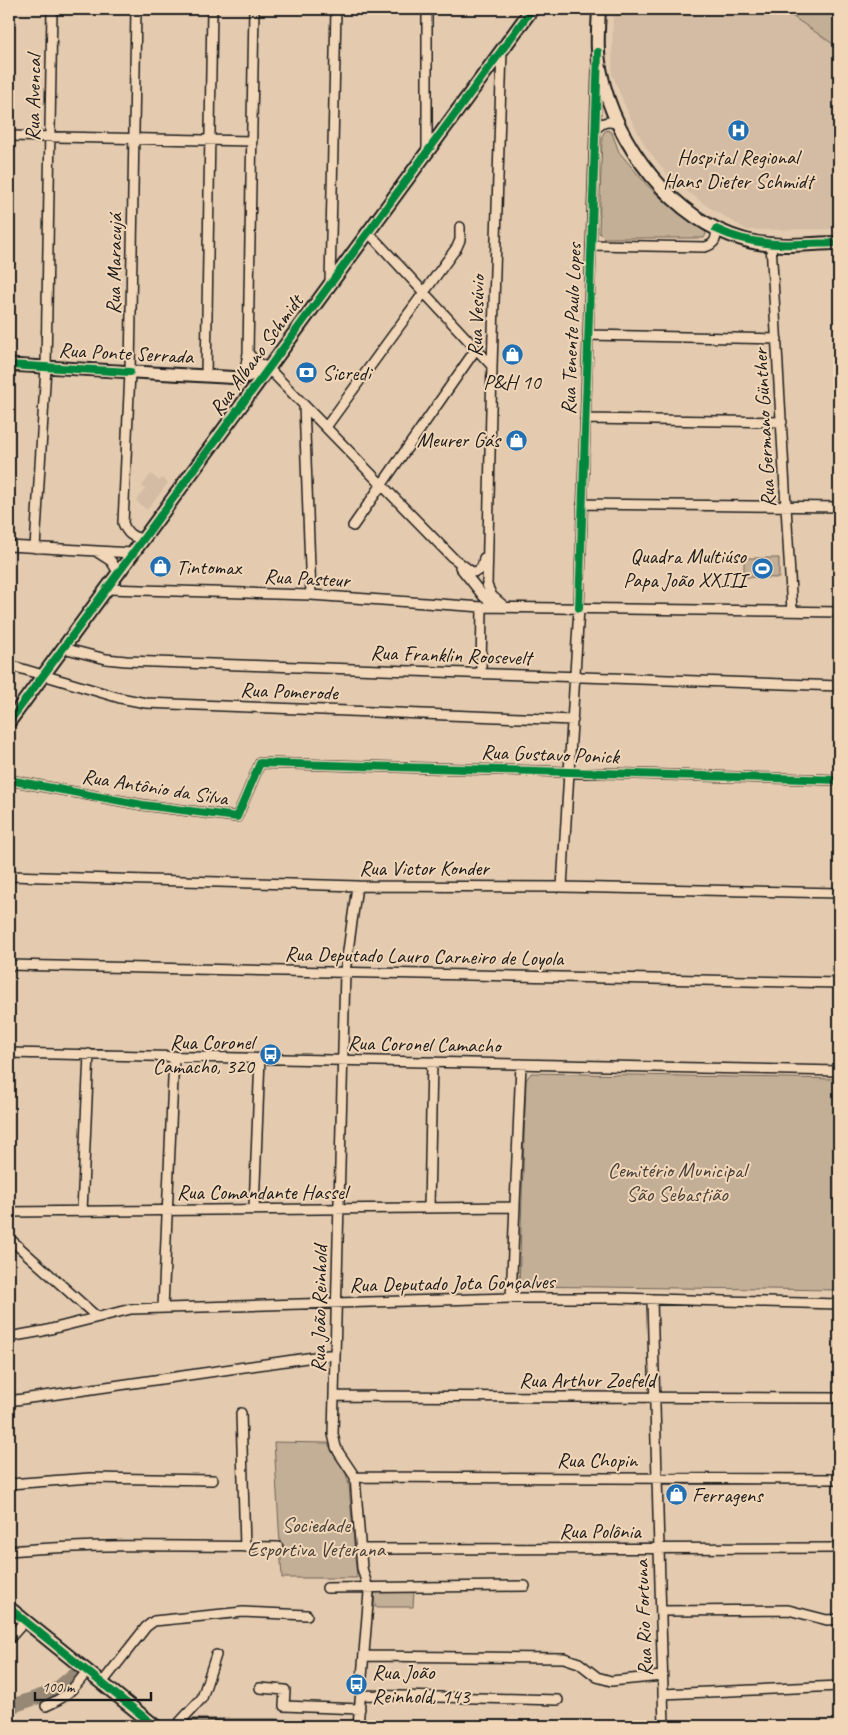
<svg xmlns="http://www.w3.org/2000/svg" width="848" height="1735" viewBox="0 0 848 1735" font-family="Caveat,sans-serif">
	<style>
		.built { fill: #d3bca3 }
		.green { fill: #c3ae96; stroke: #706559 }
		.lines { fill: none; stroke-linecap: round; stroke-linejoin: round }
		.river { stroke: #978876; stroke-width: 14 }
		.street-casing { stroke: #1c1c1c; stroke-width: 12 }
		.secondary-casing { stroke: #1c1c1c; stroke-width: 15 }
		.primary-casing { stroke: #1c1c1c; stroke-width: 16 }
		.street { stroke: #f1d6b8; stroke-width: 9 }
		.secondary { stroke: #f1d6b8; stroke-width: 11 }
		.primary { stroke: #f1d6b8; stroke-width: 12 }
		.cycleway-casing { stroke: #f1d6b8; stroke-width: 11 }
		.cycleway { stroke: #00873e; stroke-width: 8 }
		.labels { text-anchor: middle; stroke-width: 4; stroke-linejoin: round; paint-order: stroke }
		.street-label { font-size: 21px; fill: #1c1c1c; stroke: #f1d6b8 }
		.poi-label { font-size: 21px; fill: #1c1c1c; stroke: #f1d6b8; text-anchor: start }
		.park-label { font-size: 21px; fill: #46403a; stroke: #f1d6b8 }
	</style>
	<rect width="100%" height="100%" fill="#e4cbaf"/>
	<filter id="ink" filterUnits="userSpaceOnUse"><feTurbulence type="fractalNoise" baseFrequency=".02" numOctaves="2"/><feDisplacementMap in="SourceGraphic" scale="10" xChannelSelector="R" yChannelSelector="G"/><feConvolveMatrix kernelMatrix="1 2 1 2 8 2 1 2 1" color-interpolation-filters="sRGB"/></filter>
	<g filter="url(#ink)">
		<!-- built -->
		<path class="built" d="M613 9H782L839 48V229L747 230 707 206 671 179 645 146 628 113 612 74Z
			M151 474 159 481 162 478 168 483 147 510 136 501 145 489 142 486Z"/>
		<!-- green -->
		<path class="green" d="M782 9H839V48L783 10Z
			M608 130 612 133 619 152 647 185 661 198 704 228 706 234 704 238H604L599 233 602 136 605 131Z
			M744 558H779V578L744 577Z
			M531 1073 839 1079V1290L519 1286 526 1080Z
			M274 1442 328 1443C335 1459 347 1468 349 1486L357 1578H282Z
			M374 1591H414L413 1607H375Z"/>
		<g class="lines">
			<!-- river -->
			<path class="river" d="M9 1707 53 1692 72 1676
				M189 1725H276L279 1726"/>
			<defs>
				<path id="street" d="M136 9 130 372 123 523C127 534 132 537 143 539
					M427 9V151
					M502 50 492 366 487 585 492 596 505 607
					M595 130C602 122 608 120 618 124
					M9 136 252 141
					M368 232 492 366
					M771 244 792 611
					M591 245 705 247C715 244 717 239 716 229
					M330 283 336 9
					M588 335 777 339
					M248 353 256 362 268 368 452 557 472 572C481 572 483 566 484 558
					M206 376 212 9
					M242 378 246 365 248 353 254 9
					M304 405 311 595
					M585 419 782 422
					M326 427 457 247 460 240V227
					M582 504 839 507
					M353 526 476 349
					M9 546 132 553
					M35 548 46 367 52 9
					M97 552 111 561 118 572
					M460 567 484 597 495 604
					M107 589 311 595 482 607 839 612
					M63 648 106 659 126 661 839 686
					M9 665 120 698 146 703 573 720
					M481 673 482 607
					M9 780 143 805 237 817 260 763 839 780
					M9 876 357 886 562 887 839 893
					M357 886 345 972 333 1434 336 1447 339 1453 355 1477 362 1568 369 1592 358 1726
					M562 887 579 608 597 71
					M9 965 839 983
					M9 1053 839 1071
					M429 1208 432 1062
					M254 1209 260 1058
					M82 1211 89 1054
					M9 1212 515 1207
					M9 1238 97 1317
					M511 1298 521 1064
					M652 1299 664 1726
					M163 1308 174 1056
					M9 1337 43 1331 131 1309 511 1298H617L839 1304
					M334 1396 839 1398
					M9 1401 335 1354
					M241 1413 245 1547
					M355 1477 839 1479
					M9 1484 90 1478 213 1480
					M361 1549 839 1548
					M9 1551C98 1543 188 1546 278 1547
					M327 1588 525 1586
					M661 1611 788 1610 827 1620 839 1619
					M9 1639 25 1621
					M364 1656 564 1658 579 1663 597 1677 611 1681 662 1676
					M102 1683 146 1627 154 1621 243 1612 307 1615
					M260 1688 285 1690 284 1706 360 1709
					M663 1694 839 1686
					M361 1695 558 1700
					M46 1706C66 1697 74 1689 87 1671
					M176 1726 202 1698 216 1655"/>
				<path id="secondary" d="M9 365 242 378 268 368"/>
				<path id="primary" d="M599 9C598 30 596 52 601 73 615 144 673 220 745 240 775 249 809 243 839 243
					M9 722 532 9
					M9 1608 155 1726"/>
			</defs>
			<!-- street casing -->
			<use href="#street" class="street-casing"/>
			<!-- secondary casing -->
			<use href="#secondary" class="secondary-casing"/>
			<!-- primary casing -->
			<use href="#primary" class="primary-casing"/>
			<!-- street -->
			<use href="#street" class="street"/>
			<!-- secondary -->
			<use href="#secondary" class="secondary"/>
			<!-- primary -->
			<use href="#primary" class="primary"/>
			<defs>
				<path id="cycleway" d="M716 229C758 249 794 244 839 243
					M9 365 130 372
					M579 608 598 52
					M9 722 532 9
					M9 780 143 805 237 817 260 763 839 780
					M9 1608 155 1726"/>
			</defs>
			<!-- cycleway casing -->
			<use href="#cycleway" class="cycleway-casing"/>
			<!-- cycleway -->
			<use href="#cycleway" class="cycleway"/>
		</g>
	</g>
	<!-- icons -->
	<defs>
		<symbol id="hospital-disc" viewBox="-11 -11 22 22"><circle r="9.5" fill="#1f6fb2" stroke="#f1d6b8"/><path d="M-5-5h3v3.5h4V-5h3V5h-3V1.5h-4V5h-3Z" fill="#fff"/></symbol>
		<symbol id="shop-disc" viewBox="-11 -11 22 22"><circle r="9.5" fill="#1f6fb2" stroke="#f1d6b8"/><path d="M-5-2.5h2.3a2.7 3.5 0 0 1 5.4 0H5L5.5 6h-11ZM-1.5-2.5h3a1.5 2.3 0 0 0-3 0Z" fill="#fff"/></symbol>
		<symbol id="bank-disc" viewBox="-11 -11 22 22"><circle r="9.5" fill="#1f6fb2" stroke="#f1d6b8"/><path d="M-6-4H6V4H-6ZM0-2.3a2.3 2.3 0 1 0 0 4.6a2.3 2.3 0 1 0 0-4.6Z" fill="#fff"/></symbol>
		<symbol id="stadium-disc" viewBox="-11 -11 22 22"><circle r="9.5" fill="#1f6fb2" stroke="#f1d6b8"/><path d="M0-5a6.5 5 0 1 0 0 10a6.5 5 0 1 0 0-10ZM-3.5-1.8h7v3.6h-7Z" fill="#fff"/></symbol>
		<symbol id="bus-disc" viewBox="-11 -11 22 22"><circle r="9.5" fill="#1f6fb2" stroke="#f1d6b8"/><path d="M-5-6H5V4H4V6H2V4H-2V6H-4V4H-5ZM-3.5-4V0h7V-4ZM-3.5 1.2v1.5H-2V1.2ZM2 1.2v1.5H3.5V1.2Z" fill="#fff"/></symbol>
	</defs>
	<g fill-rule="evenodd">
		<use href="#hospital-disc" x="726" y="118" width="25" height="25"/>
		<use href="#shop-disc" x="500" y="342" width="25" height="25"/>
		<use href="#bank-disc" x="294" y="360" width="25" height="25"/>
		<use href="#shop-disc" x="504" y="428" width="25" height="25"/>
		<use href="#shop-disc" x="148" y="554" width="25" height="25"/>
		<use href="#stadium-disc" x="750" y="556" width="25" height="25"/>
		<use href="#bus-disc" x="258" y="1042" width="25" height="25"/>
		<use href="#shop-disc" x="664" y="1482" width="25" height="25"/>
		<use href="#bus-disc" x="344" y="1672" width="25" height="25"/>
	</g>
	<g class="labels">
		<!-- street labels -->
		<g class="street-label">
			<text transform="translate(33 98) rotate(-89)" y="7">Rua Avencal</text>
			<text transform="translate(114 264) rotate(-89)" y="7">Rua Maracujá</text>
			<text transform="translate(476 316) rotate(-88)" y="7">Rua Vesúvio</text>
			<text transform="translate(571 329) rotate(-88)" y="7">Rua Tenente Paulo Lopes</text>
			<text transform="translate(126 353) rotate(3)" y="7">Rua Ponte Serrada</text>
			<text transform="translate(256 355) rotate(-54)" y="7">Rua Albano Schmidt</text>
			<text transform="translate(764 428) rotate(-93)" y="7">Rua Germano Günther</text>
			<text transform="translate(307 578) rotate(3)" y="7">Rua Pasteur</text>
			<text transform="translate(451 655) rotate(2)" y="7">Rua Franklin Roosevelt</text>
			<text transform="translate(289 691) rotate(2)" y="7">Rua Pomerode</text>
			<text transform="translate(550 754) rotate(2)" y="7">Rua Gustavo Ponick</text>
			<text transform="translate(155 787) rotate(9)" y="7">Rua Antônio da Silva</text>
			<text x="424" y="875">Rua Victor Konder</text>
			<text transform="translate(424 956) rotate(1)" y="7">Rua Deputado Lauro Carneiro de Loyola</text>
			<text transform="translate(424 1044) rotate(1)" y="7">Rua Coronel Camacho</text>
			<text x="262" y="1199">Rua Comandante Hassel</text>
			<text transform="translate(452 1283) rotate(-1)" y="7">Rua Deputado Jota Gonçalves</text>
			<text transform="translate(319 1309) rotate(-89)" y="7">Rua João Reinhold</text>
			<text x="587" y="1387">Rua Arthur Zoefeld</text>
			<text x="597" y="1467">Rua Chopin</text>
			<text x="600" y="1538">Rua Polônia</text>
			<text transform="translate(643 1618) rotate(-92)" y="7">Rua Rio Fortuna</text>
		</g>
		<!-- poi labels -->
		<g class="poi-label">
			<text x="738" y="164" text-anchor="middle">Hospital Regional<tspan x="738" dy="24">Hans Dieter Schmidt</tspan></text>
			<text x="322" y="380">Sicredi</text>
			<text x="512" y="389" text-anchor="middle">P&amp;H 10</text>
			<text x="500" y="447" text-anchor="end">Meurer Gás</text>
			<text x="746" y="563" text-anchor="end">Quadra Multiúso<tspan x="746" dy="24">Papa João XXIII</tspan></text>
			<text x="176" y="574">Tintomax</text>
			<text x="254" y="1049" text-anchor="end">Rua Coronel<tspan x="254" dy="24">Camacho, 320</tspan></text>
			<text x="692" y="1502">Ferragens</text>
			<text x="372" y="1679">Rua João<tspan x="372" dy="24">Reinhold, 143</tspan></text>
		</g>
		<!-- park labels -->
		<g class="park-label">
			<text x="677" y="1177">Cemitério Municipal<tspan x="677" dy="24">São Sebastião</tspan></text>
			<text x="316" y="1532">Sociedade<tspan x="316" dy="24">Esportiva Veterana</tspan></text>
		</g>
	</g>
	<!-- margin -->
	<rect width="848" height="1735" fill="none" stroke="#f1d6b8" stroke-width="30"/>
	<rect x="15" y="15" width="818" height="1705" fill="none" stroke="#1c1c1c" stroke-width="2" filter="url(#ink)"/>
	<!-- scale -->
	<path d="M35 1692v8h116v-8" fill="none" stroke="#1c1c1c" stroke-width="2.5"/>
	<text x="42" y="1692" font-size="15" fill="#1c1c1c" stroke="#f1d6b8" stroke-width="4" paint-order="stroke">100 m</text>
</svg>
